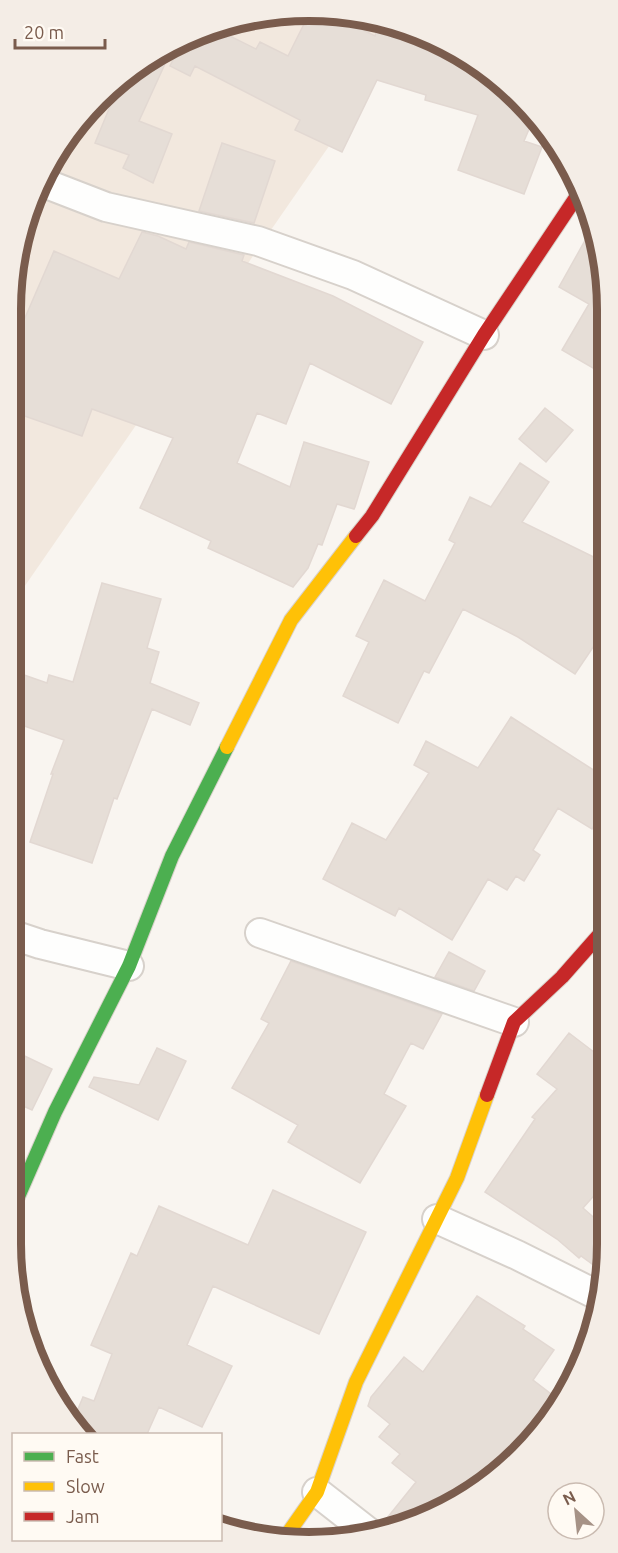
<svg xmlns="http://www.w3.org/2000/svg" width="618" height="1553" viewBox="0 0 618 1553" font-family="Ubuntu,sans-serif">
	<style>
		.residential { fill: #f2e8de }
		.building { fill: #e6ded7; stroke: #e2d8d2; stroke-width: 1.5 }
		.lines { fill: none; stroke-linecap: round; stroke-linejoin: round }
		.street-casing { stroke: #d7d1cb; stroke-width: 32 }
		.fast-casing { stroke: #d9d2cb; stroke-width: 16 }
		.slow-casing { stroke: #d9d2cb; stroke-width: 16 }
		.jam-casing { stroke: #d9d2cb; stroke-width: 16 }
		.street { stroke: #fefefd; stroke-width: 28 }
		.fast { stroke: #4caf50; stroke-width: 14 }
		.slow { stroke: #ffc107; stroke-width: 14 }
		.jam { stroke: #c62828; stroke-width: 14 }
		.rim { fill: none; stroke: #7a5c4d; stroke-width: 8 }
	</style>
	<rect width="100%" height="100%" fill="#f9f5f0"/>
	<!-- residential -->
	<path class="residential" d="M289 11 405 26 410 29 11 606V309L26 213 84 112 177 41Z"/>
	<!-- building -->
	<path class="building" d="M309 14 339 18 375 36 379 23 405 26 436 42 434 47 464 55 475 61 535 115 524 141 542 147 524 194 458 170 478 115 425 100 426 95 377 80 342 152 295 130 300 120 195 66 190 76 170 66 183 40 218 30 256 49 260 42 288 56Z
		M175 42 139 121 172 134 153 183 123 168 129 155 95 143 118 87Z
		M222 143 275 161 254 223 199 211Z
		M592 228 605 270V375L562 350 589 304 559 287Z
		M142 232 158 236 186 249 189 242 244 255 242 261 333 296 423 342 391 404 310 363 286 424 257 413 237 463 290 487 304 442 369 462 355 507 354 509 337 504 322 545 318 544 308 568 293 587 208 548 211 541 140 508 173 438 92 409 82 436 10 411V368L22 336 18 334 54 251 119 279Z
		M545 408 573 430 546 462 519 439Z
		M520 463 549 482 522 522 606 563V628L575 674 518 637 463 609 429 673 424 671 398 723 343 696 369 642 356 636 384 580 425 601 455 543 449 540 470 497 491 507Z
		M102 583 161 599 147 648 159 652 150 683 199 703 190 725 152 709 117 799 114 798 92 863 30 842 53 774H51L64 740 10 721V670L47 683 49 675 73 682Z
		M511 717 606 778V806L592 829 558 808 533 850 540 855 524 881 516 876 507 890 488 879 452 940 399 908 395 916 323 879 352 823 386 840 429 773 414 765 426 741 478 768Z
		M449 952 485 971 474 991 435 977Z
		M291 961 442 1014 423 1049 411 1043 384 1094 406 1106 360 1183 288 1142 298 1125 232 1088 269 1023 261 1019Z
		M569 1033 607 1062V1181L583 1208 607 1229 608 1244 603 1272 581 1256 579 1258 557 1239 485 1192 535 1119 532 1117 557 1089 537 1074Z
		M157 1048 186 1061 158 1120 89 1087 94 1077 139 1085Z
		M10 1049 52 1069 32 1110 10 1100Z
		M273 1190 366 1232 319 1334 213 1286 187 1345 232 1366 202 1427 159 1407 147 1434H81L73 1421 83 1397 94 1401 112 1354 91 1345 131 1253 137 1256 159 1206 248 1245Z
		M477 1296 525 1326 523 1329 554 1350 533 1380 559 1400 546 1425 475 1492 387 1529 383 1523 416 1482 392 1463 400 1454 379 1437 390 1424 368 1406 371 1397 404 1357 423 1372Z"/>
	<g class="lines">
		<defs>
			<path id="street" d="M44 183 106 207 258 241 353 275 484 335
				M260 933 514 1022
				M10 934 40 944 129 966
				M437 1219 517 1255 599 1296
				M317 1492 372 1535"/>
			<path id="fast" d="M10 1215 55 1112 129 966 172 856 227 747"/>
			<path id="slow" d="M227 747 291 620 356 536
				M284 1539 317 1492 356 1382 457 1178 487 1095"/>
			<path id="jam" d="M356 536 372 516 484 335 581 190
				M487 1095 514 1022 562 977 607 926"/>
		</defs>
		<!-- street casing -->
		<use href="#street" class="street-casing"/>
		<!-- fast casing -->
		<use href="#fast" class="fast-casing"/>
		<!-- slow casing -->
		<use href="#slow" class="slow-casing"/>
		<!-- jam casing -->
		<use href="#jam" class="jam-casing"/>
		<!-- street -->
		<use href="#street" class="street"/>
		<!-- fast -->
		<use href="#fast" class="fast"/>
		<!-- slow -->
		<use href="#slow" class="slow"/>
		<!-- jam -->
		<use href="#jam" class="jam"/>
	</g>
	<!-- crop -->
	<path d="M0 0H618V1553H0ZM309 21H309A288 288 0 0 1 597 309V1244A288 288 0 0 1 309 1532H309A288 288 0 0 1 21 1244V309A288 288 0 0 1 309 21Z" fill="#f4ede6" fill-rule="evenodd"/>
	<path class="rim" d="M309 21H309A288 288 0 0 1 597 309V1244A288 288 0 0 1 309 1532H309A288 288 0 0 1 21 1244V309A288 288 0 0 1 309 21Z"/>
	<!-- legend -->
	<rect x="12" y="1433" width="210" height="108" fill="#fffaf3" stroke="#cabbb1" stroke-width="1.5"/>
	<rect x="24" y="1452" width="30" height="9" fill="#4caf50" stroke="#cabbb1" stroke-width="1.5"/>
	<text x="66" y="1463" font-size="18" fill="#7a5c4d">Fast</text>
	<rect x="24" y="1482" width="30" height="9" fill="#ffc107" stroke="#cabbb1" stroke-width="1.5"/>
	<text x="66" y="1493" font-size="18" fill="#7a5c4d">Slow</text>
	<rect x="24" y="1512" width="30" height="9" fill="#c62828" stroke="#cabbb1" stroke-width="1.5"/>
	<text x="66" y="1523" font-size="18" fill="#7a5c4d">Jam</text>
	<!-- north arrow -->
	<g transform="translate(576 1511) rotate(333)"><circle r="28" fill="#fffaf3" stroke="#cabbb1" stroke-width="1.5"/>
	<path d="M0-4.5L10 22L0 15L-10 22Z" fill="#a69286"/>
	<text y="-9" font-size="16" font-weight="bold" text-anchor="middle" fill="#7a5c4d">N</text>
	</g>
	<!-- scale -->
	<path d="M15 39v9h90v-9" fill="none" stroke="#7a5c4d" stroke-width="3"/>
	<text x="24" y="39" font-size="18" fill="#7a5c4d" stroke="#fffaf3" stroke-width="4.5" paint-order="stroke">20 m</text>
</svg>
